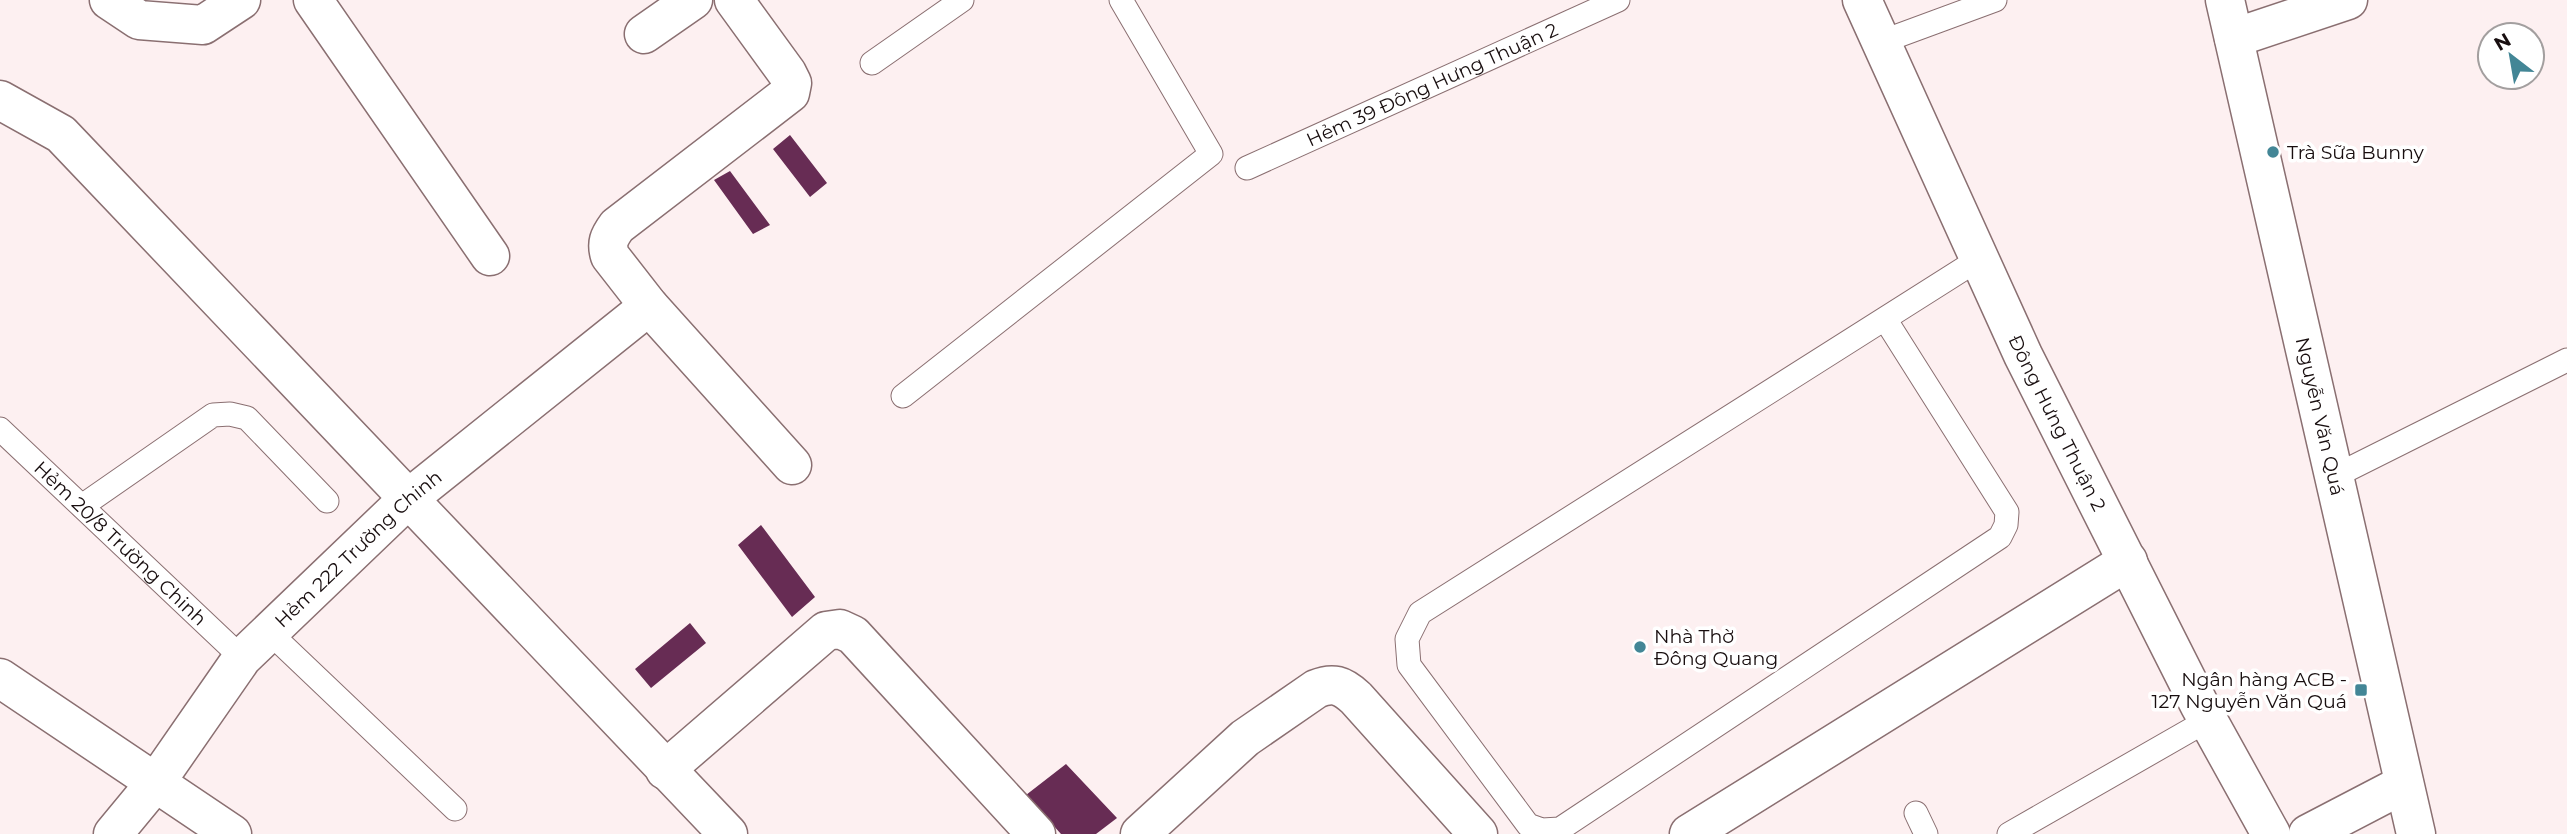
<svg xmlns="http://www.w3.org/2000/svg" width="2567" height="834" viewBox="0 0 2567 834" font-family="Montserrat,sans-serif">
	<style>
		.building { fill: #672c54 }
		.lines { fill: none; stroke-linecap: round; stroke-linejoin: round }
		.lane-casing { stroke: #8a6f71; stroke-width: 25 }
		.street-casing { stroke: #8a6f71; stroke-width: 41 }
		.secondary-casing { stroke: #8a6f71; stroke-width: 41 }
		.lane { stroke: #fff; stroke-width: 23 }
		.street { stroke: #fff; stroke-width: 38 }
		.secondary { stroke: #fff; stroke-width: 38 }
		.poi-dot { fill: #438696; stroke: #fff; stroke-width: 2.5 }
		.labels { text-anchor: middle; stroke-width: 7; stroke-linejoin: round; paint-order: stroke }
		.street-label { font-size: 19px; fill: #180e0f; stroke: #fff }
		.poi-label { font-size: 19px; fill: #180e0f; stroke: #fff; text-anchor: start }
	</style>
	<rect width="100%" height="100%" fill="#fdf0f1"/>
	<!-- building -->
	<path class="building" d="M790 135 827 183 810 197 773 149Z
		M730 171 770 225 753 234 714 180Z
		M761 525 815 597 792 617 738 545Z
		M690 623 706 643 651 688 635 669Z
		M1066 764 1117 818 1096 834H1061L1026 795Z"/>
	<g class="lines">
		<defs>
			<g id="lane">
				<path d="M1881 42 1995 0"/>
				<path d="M872 63 962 0"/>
				<path id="s1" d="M1247 168 1618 0"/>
				<path d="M1885 319 2007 512 2006 525 2000 537 1560 829 1542 830 1528 825 1409 665 1407 639 1420 613 1979 259"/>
				<path d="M903 396 1211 154 1121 0"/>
				<path id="s2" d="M0 429 242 658"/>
				<path d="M2333 477 2567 360"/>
				<path d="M82 506 213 415 230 414 247 418 327 501"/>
				<path d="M269 632 455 809"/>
				<path d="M1916 813 1926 834"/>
				<path d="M2009 834 2208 720"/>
			</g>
			<g id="street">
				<path d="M109 0 139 20 203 25 241 0"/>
				<path d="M313 0 490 256"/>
				<path d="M734 0 787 73 792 83 790 93 617 226C609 237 606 243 610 256L649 306 792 465"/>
				<path id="s3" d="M1862 0 2023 355 2199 704 2271 834"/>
				<path d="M644 34 693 0"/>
				<path d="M2234 38 2348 0"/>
				<path d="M0 100 61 134 728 834"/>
				<path d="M665 770 826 631 840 629 853 635 1036 834"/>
				<path id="s4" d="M113 834 156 782 242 658 409 498 649 306"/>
				<path d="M1140 834 1245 738 1316 689C1333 682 1342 685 1356 698L1478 834"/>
				<path d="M1689 834 2128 561"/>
				<path d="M2308 834 2404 784"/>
			</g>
			<g id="secondary">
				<path id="s5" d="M2225 0 2416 834"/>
				<path d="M0 678 232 834"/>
			</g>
		</defs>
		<!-- lane casing -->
		<use href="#lane" class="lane-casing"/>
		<!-- street casing -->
		<use href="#street" class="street-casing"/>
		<!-- secondary casing -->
		<use href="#secondary" class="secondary-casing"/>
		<!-- lane -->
		<use href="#lane" class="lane"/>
		<!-- street -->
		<use href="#street" class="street"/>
		<!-- secondary -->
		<use href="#secondary" class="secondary"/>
	</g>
	<!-- markers -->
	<g class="poi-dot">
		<circle cx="2273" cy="152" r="7"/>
		<circle cx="1640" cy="647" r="7"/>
		<rect x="2354" y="683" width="14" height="14" rx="3.5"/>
	</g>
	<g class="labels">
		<!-- street labels -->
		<g class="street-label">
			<text dy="7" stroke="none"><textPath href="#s1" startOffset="203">Hẻm 39 Đông Hưng Thuận 2</textPath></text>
			<text dy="7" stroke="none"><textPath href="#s5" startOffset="427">Nguyễn Văn Quá</textPath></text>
			<text dy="7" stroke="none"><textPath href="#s3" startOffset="466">Đông Hưng Thuận 2</textPath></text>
			<text dy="7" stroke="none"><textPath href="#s2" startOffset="166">Hẻm 20/8 Trường Chinh</textPath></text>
			<text dy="7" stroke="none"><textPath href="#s4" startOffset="378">Hẻm 222 Trường Chinh</textPath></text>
		</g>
		<!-- poi labels -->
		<g class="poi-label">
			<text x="2287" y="159">Trà Sữa Bunny</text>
			<text x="1654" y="643">Nhà Thờ<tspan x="1654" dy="22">Đông Quang</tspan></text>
			<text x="2347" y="686" text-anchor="end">Ngân hàng ACB -<tspan x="2347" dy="22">127 Nguyễn Văn Quá</tspan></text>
		</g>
	</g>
	<!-- north arrow -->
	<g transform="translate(2511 56) rotate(329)"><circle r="33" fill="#ffffff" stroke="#a39f9f" stroke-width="2"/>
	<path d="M0-5L12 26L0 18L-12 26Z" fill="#438696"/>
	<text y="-10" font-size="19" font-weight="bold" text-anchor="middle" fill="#180e0f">N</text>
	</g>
</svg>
